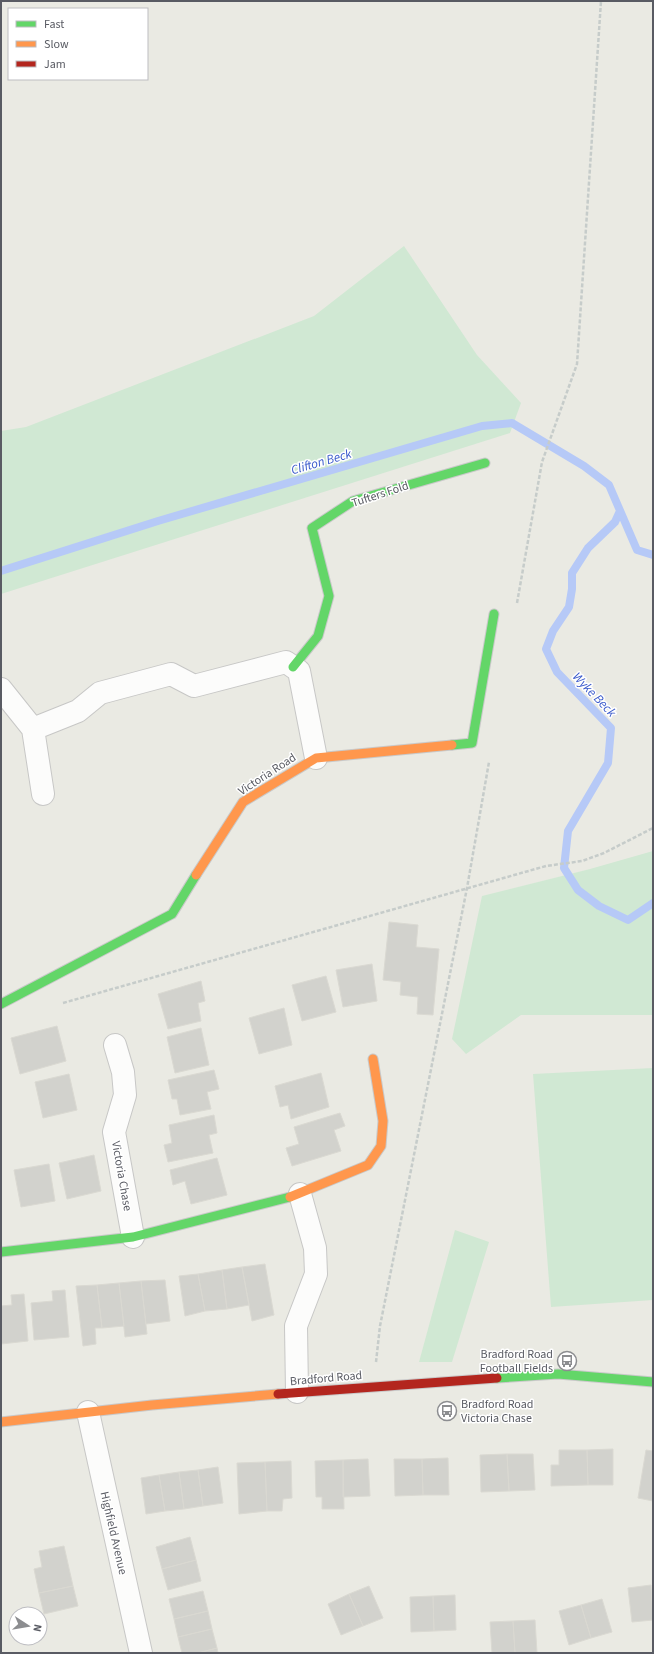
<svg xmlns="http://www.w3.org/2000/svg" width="654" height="1654" viewBox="0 0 654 1654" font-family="'Source Sans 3',sans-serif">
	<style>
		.green { fill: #d0e8d3 }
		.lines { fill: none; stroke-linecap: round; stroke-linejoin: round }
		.stream { stroke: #b6c9f7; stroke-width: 8 }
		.building { fill: #d2d2cd; stroke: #dad9d2 }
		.street-casing { stroke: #c7c7c6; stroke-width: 24 }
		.fast-casing { stroke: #c9c9c9; stroke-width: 11 }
		.slow-casing { stroke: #c9c9c9; stroke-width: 11 }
		.jam-casing { stroke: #c9c9c9; stroke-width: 11 }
		.path { stroke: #c6ccca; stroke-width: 2.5; stroke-dasharray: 4 2; stroke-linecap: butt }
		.street { stroke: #fcfcfb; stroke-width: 22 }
		.fast { stroke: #63d668; stroke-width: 9 }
		.slow { stroke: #ff974d; stroke-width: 9 }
		.jam { stroke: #b3261e; stroke-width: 9 }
		.labels { text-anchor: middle; stroke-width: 3; stroke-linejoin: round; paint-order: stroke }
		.street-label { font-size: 12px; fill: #595b63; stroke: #fff }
		.poi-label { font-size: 12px; fill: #595b63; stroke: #fff; text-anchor: end }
		.water-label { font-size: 13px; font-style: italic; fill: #3959cb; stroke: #fff }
	</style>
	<rect width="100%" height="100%" fill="#eaeae3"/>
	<!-- green -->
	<path class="green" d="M404 246 477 355 521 403 510 433 1 594V431L26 427 314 316Z
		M653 851V1015H521L466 1054 452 1039 482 896 590 869Z
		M653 1068V1300L551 1307 533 1074Z
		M455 1230 489 1242 452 1362H419Z"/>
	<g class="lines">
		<!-- stream -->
		<path class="stream" d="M620 511 615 522 588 548 572 573V589L569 607 553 631 546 649 557 672 611 728 608 763 568 831 564 868 578 890 599 906 628 920 653 903
			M1 571 158 521 482 426 512 423 584 466 609 485 637 550 653 555"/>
	</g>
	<!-- building -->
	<path class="building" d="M389 922 418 925 416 947 439 949 433 1015 417 1014 418 997 400 995 401 982 383 980Z
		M372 964 377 1001 343 1007 336 970Z
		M326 976 336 1012 302 1021 292 985Z
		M201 981 205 1001 198 1003 201 1021 168 1029 158 994Z
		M284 1008 292 1045 259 1054 249 1018Z
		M57 1026 66 1061 20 1074 11 1038Z
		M201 1028 209 1065 175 1073 167 1037Z
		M214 1070 219 1089 207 1092 211 1109 180 1115 177 1099H172L168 1080Z
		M321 1073 329 1107 291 1119 288 1105 280 1107 275 1086Z
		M69 1074 77 1110 43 1118 35 1082Z
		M340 1113 345 1126 334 1130 341 1151 292 1166 286 1148 299 1144 294 1127Z
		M214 1115 217 1133 209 1135 213 1153 168 1162 164 1145 172 1143 169 1125Z
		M94 1155 101 1191 67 1199 59 1163Z
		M217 1158 227 1195 191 1204 185 1181 173 1185 170 1170Z
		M49 1164 55 1201 21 1207 14 1170Z
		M265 1264 274 1315 252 1321 242 1267Z
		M242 1267 249 1305 227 1309 222 1270Z
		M222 1270 227 1309 205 1311 198 1274Z
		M198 1274 205 1311 185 1316 179 1276Z
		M165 1280 170 1321 146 1324 141 1281Z
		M141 1281 147 1334 125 1337 119 1283Z
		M119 1283 124 1326 102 1328 97 1285Z
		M97 1285 102 1328H95L96 1344 83 1346 76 1286Z
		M65 1290 69 1337 34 1340 31 1303 53 1301 52 1291Z
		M24 1294 28 1341 1 1344V1306L12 1305 11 1295Z
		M613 1449V1485H588L587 1450Z
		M559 1450H587L588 1485 551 1486V1465H559Z
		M646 1450 653 1451V1501L638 1498Z
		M507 1454H533L535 1490 509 1491Z
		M507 1454 509 1491 481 1492 480 1455Z
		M448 1458 449 1495H423L422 1459Z
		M368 1459 370 1496 343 1497V1460Z
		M394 1459H422L423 1495 395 1496Z
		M343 1460 344 1509H322V1497H316L315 1461Z
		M291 1461 292 1498 283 1499 282 1511H267L265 1462Z
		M265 1462 267 1511 239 1514 237 1463Z
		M218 1467 223 1503 203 1506 198 1470Z
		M198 1470 203 1506 184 1509 179 1472Z
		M179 1472 184 1509 165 1511 159 1475Z
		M159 1475 165 1511 146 1514 141 1478Z
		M190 1537 196 1560 162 1569 156 1547Z
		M64 1546 73 1586 39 1593 34 1569 42 1567 39 1551Z
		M196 1560 201 1581 168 1590 162 1569Z
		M651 1585 653 1620 632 1622 628 1588Z
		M73 1586 78 1606 44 1614 39 1593Z
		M369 1586 383 1618 363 1626 349 1594Z
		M203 1591 208 1611 174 1619 169 1599Z
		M349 1594 363 1626 341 1635 328 1604Z
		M455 1595 456 1630 434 1631 433 1596Z
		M433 1596 434 1631 411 1632 410 1597Z
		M602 1599 612 1632 591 1638 581 1605Z
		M581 1605 591 1638 569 1645 559 1611Z
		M208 1611 212 1629 178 1637 174 1619Z
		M535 1620 537 1653H515L513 1621Z
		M513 1621 515 1653H492L490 1622Z
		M212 1629 217 1648 198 1653H182L178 1637Z
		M217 1648 218 1653H198Z"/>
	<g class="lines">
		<defs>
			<path id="street" d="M1 689 33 729 43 794
				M33 729 78 711 100 693 171 674 194 686 286 662 299 671 316 758
				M115 1045 123 1072 125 1095 114 1132 133 1237
				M297 1392 296 1326 316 1274 315 1248 300 1194
				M88 1412 141 1653"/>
			<path id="fast" d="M293 667 318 636 329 596 312 528 353 501 485 463
				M452 745 472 743 494 614
				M1 1004 172 914 196 875
				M1 1252 133 1237 290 1197
				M497 1378 558 1374 653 1382"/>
			<path id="slow" d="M196 875 243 802 316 758 452 745
				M290 1197 368 1165 381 1146 383 1121 373 1059
				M1 1422 152 1405 278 1394"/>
			<path id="jam" d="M278 1394 497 1378"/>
		</defs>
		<!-- street casing -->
		<use href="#street" class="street-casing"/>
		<!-- fast casing -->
		<use href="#fast" class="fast-casing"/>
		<!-- slow casing -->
		<use href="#slow" class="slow-casing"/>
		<!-- jam casing -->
		<use href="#jam" class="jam-casing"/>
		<!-- path -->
		<path class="path" d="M517 603 542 462 577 364 601 1
			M63 1003 546 866 582 861 604 853 653 828
			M376 1362 380 1326 467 888 489 762"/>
		<!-- street -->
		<use href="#street" class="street"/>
		<!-- fast -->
		<use href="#fast" class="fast"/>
		<!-- slow -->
		<use href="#slow" class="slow"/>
		<!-- jam -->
		<use href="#jam" class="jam"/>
	</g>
	<!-- icons -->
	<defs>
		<symbol id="bus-ring" viewBox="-11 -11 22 22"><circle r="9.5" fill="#fff" stroke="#8c8d90" stroke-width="1.5"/><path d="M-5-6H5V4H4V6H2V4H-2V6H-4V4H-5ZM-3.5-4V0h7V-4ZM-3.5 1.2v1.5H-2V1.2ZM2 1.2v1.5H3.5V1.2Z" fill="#8c8d90"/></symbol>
	</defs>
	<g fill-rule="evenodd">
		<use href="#bus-ring" x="556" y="1350" width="22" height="22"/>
		<use href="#bus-ring" x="436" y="1400" width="22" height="22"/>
	</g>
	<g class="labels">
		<!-- street labels -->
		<g class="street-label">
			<text transform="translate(380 494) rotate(-18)" y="4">Tufters Fold</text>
			<text transform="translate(267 774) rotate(-33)" y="4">Victoria Road</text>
			<text transform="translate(122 1176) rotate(80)" y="4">Victoria Chase</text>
			<text transform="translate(326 1378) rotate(-5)" y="4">Bradford Road</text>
			<text transform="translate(114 1533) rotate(77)" y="4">Highfield Avenue</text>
		</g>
		<!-- poi labels -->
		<g class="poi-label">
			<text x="553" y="1358">Bradford Road<tspan x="553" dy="14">Football Fields</tspan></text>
			<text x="461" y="1408" text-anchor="start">Bradford Road<tspan x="461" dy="14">Victoria Chase</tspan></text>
		</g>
		<!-- water labels -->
		<g class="water-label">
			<text transform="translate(321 461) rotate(-16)" y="5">Clifton Beck</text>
			<text transform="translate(595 694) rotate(46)" y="5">Wyke Beck</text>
		</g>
	</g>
	<!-- border -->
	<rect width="654" height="1654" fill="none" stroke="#595b63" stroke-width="4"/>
	<!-- legend -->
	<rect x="8" y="8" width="140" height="72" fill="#ffffff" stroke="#bdbdc1"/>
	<rect x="16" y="21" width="20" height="6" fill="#63d668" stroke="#bdbdc1"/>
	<text x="44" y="28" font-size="12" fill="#595b63">Fast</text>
	<rect x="16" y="41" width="20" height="6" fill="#ff974d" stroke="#bdbdc1"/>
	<text x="44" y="48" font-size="12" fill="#595b63">Slow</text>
	<rect x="16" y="61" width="20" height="6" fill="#b3261e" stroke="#bdbdc1"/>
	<text x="44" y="68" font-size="12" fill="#595b63">Jam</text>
	<!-- north arrow -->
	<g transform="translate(28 1626) rotate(102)"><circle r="19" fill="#ffffff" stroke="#bdbdc1"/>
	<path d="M0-3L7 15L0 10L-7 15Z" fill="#8c8d90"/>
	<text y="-6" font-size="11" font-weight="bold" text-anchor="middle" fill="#595b63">N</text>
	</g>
</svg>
